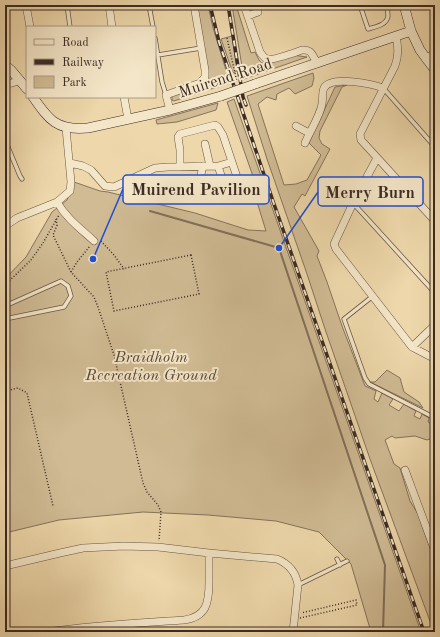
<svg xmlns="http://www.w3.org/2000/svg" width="440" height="637" viewBox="0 0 440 637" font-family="'Old Standard TT',serif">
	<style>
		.green { fill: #d0bb94; stroke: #86735c }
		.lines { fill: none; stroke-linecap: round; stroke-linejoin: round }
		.stream { stroke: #826f5a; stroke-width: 2 }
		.lane-casing { stroke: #685646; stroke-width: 5 }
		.street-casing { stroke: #685646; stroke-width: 8 }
		.secondary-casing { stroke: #3b2b25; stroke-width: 10 }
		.path { stroke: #3b2b25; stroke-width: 1.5; stroke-dasharray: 1 2; stroke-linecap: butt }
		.lane { stroke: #f4e6c8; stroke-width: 3.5 }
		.street { stroke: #f4e6c8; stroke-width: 7 }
		.secondary { stroke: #f4e6c8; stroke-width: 9 }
		.rail-casing { stroke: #3b2b25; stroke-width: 3.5 }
		.rail { stroke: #f4e6c8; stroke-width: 2; stroke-dasharray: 6; stroke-linecap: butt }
		.secondary-bridge-casing { stroke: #3b2b25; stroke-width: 10; stroke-linecap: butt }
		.secondary-bridge { stroke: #f4e6c8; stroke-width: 9 }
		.labels { text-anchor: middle; stroke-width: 4; stroke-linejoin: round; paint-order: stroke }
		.street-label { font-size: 16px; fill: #3b2b25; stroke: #f4e6c8 }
		.park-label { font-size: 16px; font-style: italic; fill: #59483b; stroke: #f4e6c8 }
		.leader { fill: none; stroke: #1d4ed8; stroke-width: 1.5 }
		.callout-dot { fill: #1d4ed8; stroke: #f4e6c8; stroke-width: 1.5 }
		.callout { fill: #f4e6c8; stroke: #1d4ed8; stroke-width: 1.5 }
		.callout-label { font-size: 17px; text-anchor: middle; font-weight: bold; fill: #3b2b25 }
	</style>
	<rect width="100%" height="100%" fill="#eed8ab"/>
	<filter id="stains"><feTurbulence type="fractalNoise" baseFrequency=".005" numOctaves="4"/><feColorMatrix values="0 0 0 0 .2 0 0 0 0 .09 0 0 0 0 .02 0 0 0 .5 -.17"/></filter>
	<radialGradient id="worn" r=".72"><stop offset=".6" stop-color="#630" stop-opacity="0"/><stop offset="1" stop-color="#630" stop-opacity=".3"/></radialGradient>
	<!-- green -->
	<path class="green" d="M197 5H208L213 28 230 83 174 101 172 100V96L209 80Z
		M232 5H236L251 53 255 52 259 60 262 63H267L292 55 307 57 244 79Z
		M232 36 237 71 233 73 221 39Z
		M313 73 314 78 312 86 295 94 289 88 277 94 276 100 267 97 258 104 284 185 296 184 307 180 321 155 309 143 335 87 347 85 342 87 320 131 319 138 322 144 330 149 305 196 302 194 294 207 319 251 317 256 327 282 342 326 365 386 376 391 374 399 378 402 382 393 393 399 389 405 399 411 404 404 416 411 414 416 420 419 422 414 429 418 428 422 435 425V437L427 440 415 436 395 438 392 436 385 440 394 464 400 468 410 501 418 514 435 562V632H434L370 459 325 329 307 274 267 159 247 96Z
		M234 99 421 632H371L351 564 319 532 276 521 208 515 143 512 59 520 5 533V279L26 257 52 212 67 200 74 182 100 191 108 192 195 213 248 230 266 231 253 189 255 182 227 102Z
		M218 103 216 110 177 122 157 124 156 120Z
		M387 370 400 378 404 392 419 402 423 408 370 382H375Z"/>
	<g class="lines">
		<!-- stream -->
		<path class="stream" d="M150 211 279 248 385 565 383 632"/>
		<defs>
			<path id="lane" d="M67 5 70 27
				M149 5 153 27
				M360 5 368 29C375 27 387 25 388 16 388 13 387 8 387 5
				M155 38 162 82 166 95
				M158 55 201 48
				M384 89 435 147
				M5 140 20 176 22 179
				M353 203 435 293
				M373 296 344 319 365 378 369 384 435 418
				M5 306 61 281 68 286 71 296 64 307 5 319
				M337 559 340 565
				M298 585 347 561"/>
			<path id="street" d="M26 5 30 27
				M109 5 112 27
				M244 5 260 52C262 55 264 58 267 59 272 61 296 52 302 50 312 49 312 55 317 63
				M248 16 258 12
				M396 36C398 47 399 55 395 66L360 134 361 140 435 221
				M426 60 435 52
				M5 84 12 83 20 80
				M124 97 128 119
				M170 110 166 95 200 83 205 77V70L194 5
				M296 126 309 133
				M305 143C310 131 320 116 322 104 323 99 322 92 324 88 331 75 372 84 383 88
				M205 144 210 166
				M377 158 353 203 334 244 336 249 412 347 435 359
				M70 163 83 166 91 170 105 186 114 187 155 168 168 167 218 166 232 162
				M218 166 225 187
				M180 167V150L178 137 180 134 215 125 218 127 223 135 241 189
				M199 183 203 166
				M57 202C66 218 81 229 94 241
				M5 226 17 218 57 202 70 191 71 182 66 128
				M412 347 435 325
				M405 470 435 551
				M5 566 60 553 83 548 124 546 158 547 209 553 277 559C289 564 296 572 298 585L293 632
				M48 632C93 625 139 623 184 620 207 617 209 602 209 582 209 573 209 563 209 553"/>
			<path id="secondary" d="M404 5 411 31 420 50 435 70
				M5 65 11 70 27 89
				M255 84 411 31
				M33 97C49 120 57 131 88 128L170 110 221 96"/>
		</defs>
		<!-- lane casing -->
		<use href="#lane" class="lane-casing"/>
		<!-- street casing -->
		<use href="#street" class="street-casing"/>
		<!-- secondary casing -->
		<use href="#secondary" class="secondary-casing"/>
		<!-- path -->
		<path class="path" d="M366 8 375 5
			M227 38 237 82
			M56 219 57 225 53 235 71 272 94 297 98 307 114 355 143 483 147 492 158 505 161 512 159 541
			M101 241 114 255 124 269
			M191 255 199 294 114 311 106 272Z
			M71 272 77 262 90 246
			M5 285 31 260 43 243 59 215
			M5 391 18 388 27 393 53 506
			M300 618 357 605 356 600 301 613"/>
		<!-- lane -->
		<use href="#lane" class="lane"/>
		<!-- street -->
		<use href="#street" class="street"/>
		<!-- secondary -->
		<use href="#secondary" class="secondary"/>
		<defs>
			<path id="rail" d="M210 5 219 42 274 204 424 632
				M228 5 243 97 246 105"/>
		</defs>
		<!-- rail casing -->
		<use href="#rail" class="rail-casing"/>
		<!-- rail -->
		<use href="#rail" class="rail"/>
		<defs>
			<path id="secondary-bridge" d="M221 96 255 84"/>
		</defs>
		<!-- secondary-bridge casing -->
		<use href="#secondary-bridge" class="secondary-bridge-casing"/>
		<!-- secondary-bridge -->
		<use href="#secondary-bridge" class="secondary-bridge"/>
	</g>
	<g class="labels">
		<!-- street labels -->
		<g class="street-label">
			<text transform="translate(225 77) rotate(-18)" y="6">Muirend Road</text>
		</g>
		<!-- park labels -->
		<g class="park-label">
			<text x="151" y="362">Braidholm<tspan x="151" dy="18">Recreation Ground</tspan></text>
		</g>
	</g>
	<!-- callouts -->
	<path class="leader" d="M93 259L123 189M279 248L318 192"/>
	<g class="callout-dot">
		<circle cx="93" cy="259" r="4"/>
		<circle cx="279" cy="248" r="4"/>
	</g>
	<g class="callout">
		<rect x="123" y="175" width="146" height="29" rx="4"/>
		<rect x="318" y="177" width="105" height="29" rx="4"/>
	</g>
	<g class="callout-label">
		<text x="196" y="195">Muirend Pavilion</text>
		<text x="370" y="198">Merry Burn</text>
	</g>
	<!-- margin -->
	<rect width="440" height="637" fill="none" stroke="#eed8ab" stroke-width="20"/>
	<rect x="6" y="6" width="428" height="625" fill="none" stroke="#3b2b25" stroke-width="2"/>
	<rect x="10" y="10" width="420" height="617" fill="none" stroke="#3b2b25"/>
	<!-- legend -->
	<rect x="26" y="26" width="130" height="72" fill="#f4e6c8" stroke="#aa9b87"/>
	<rect x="34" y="39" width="20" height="6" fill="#f4e6c8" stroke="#aa9b87"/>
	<text x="62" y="46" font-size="12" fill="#3b2b25">Road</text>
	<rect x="34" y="59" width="20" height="6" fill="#3b2b25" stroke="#aa9b87"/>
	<text x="62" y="66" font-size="12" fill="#3b2b25">Railway</text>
	<rect x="34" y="76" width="20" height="12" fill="#d0bb94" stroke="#aa9b87"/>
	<text x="62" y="86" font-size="12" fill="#3b2b25">Park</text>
	<rect width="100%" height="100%" filter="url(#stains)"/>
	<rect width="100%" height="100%" fill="url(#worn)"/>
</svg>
